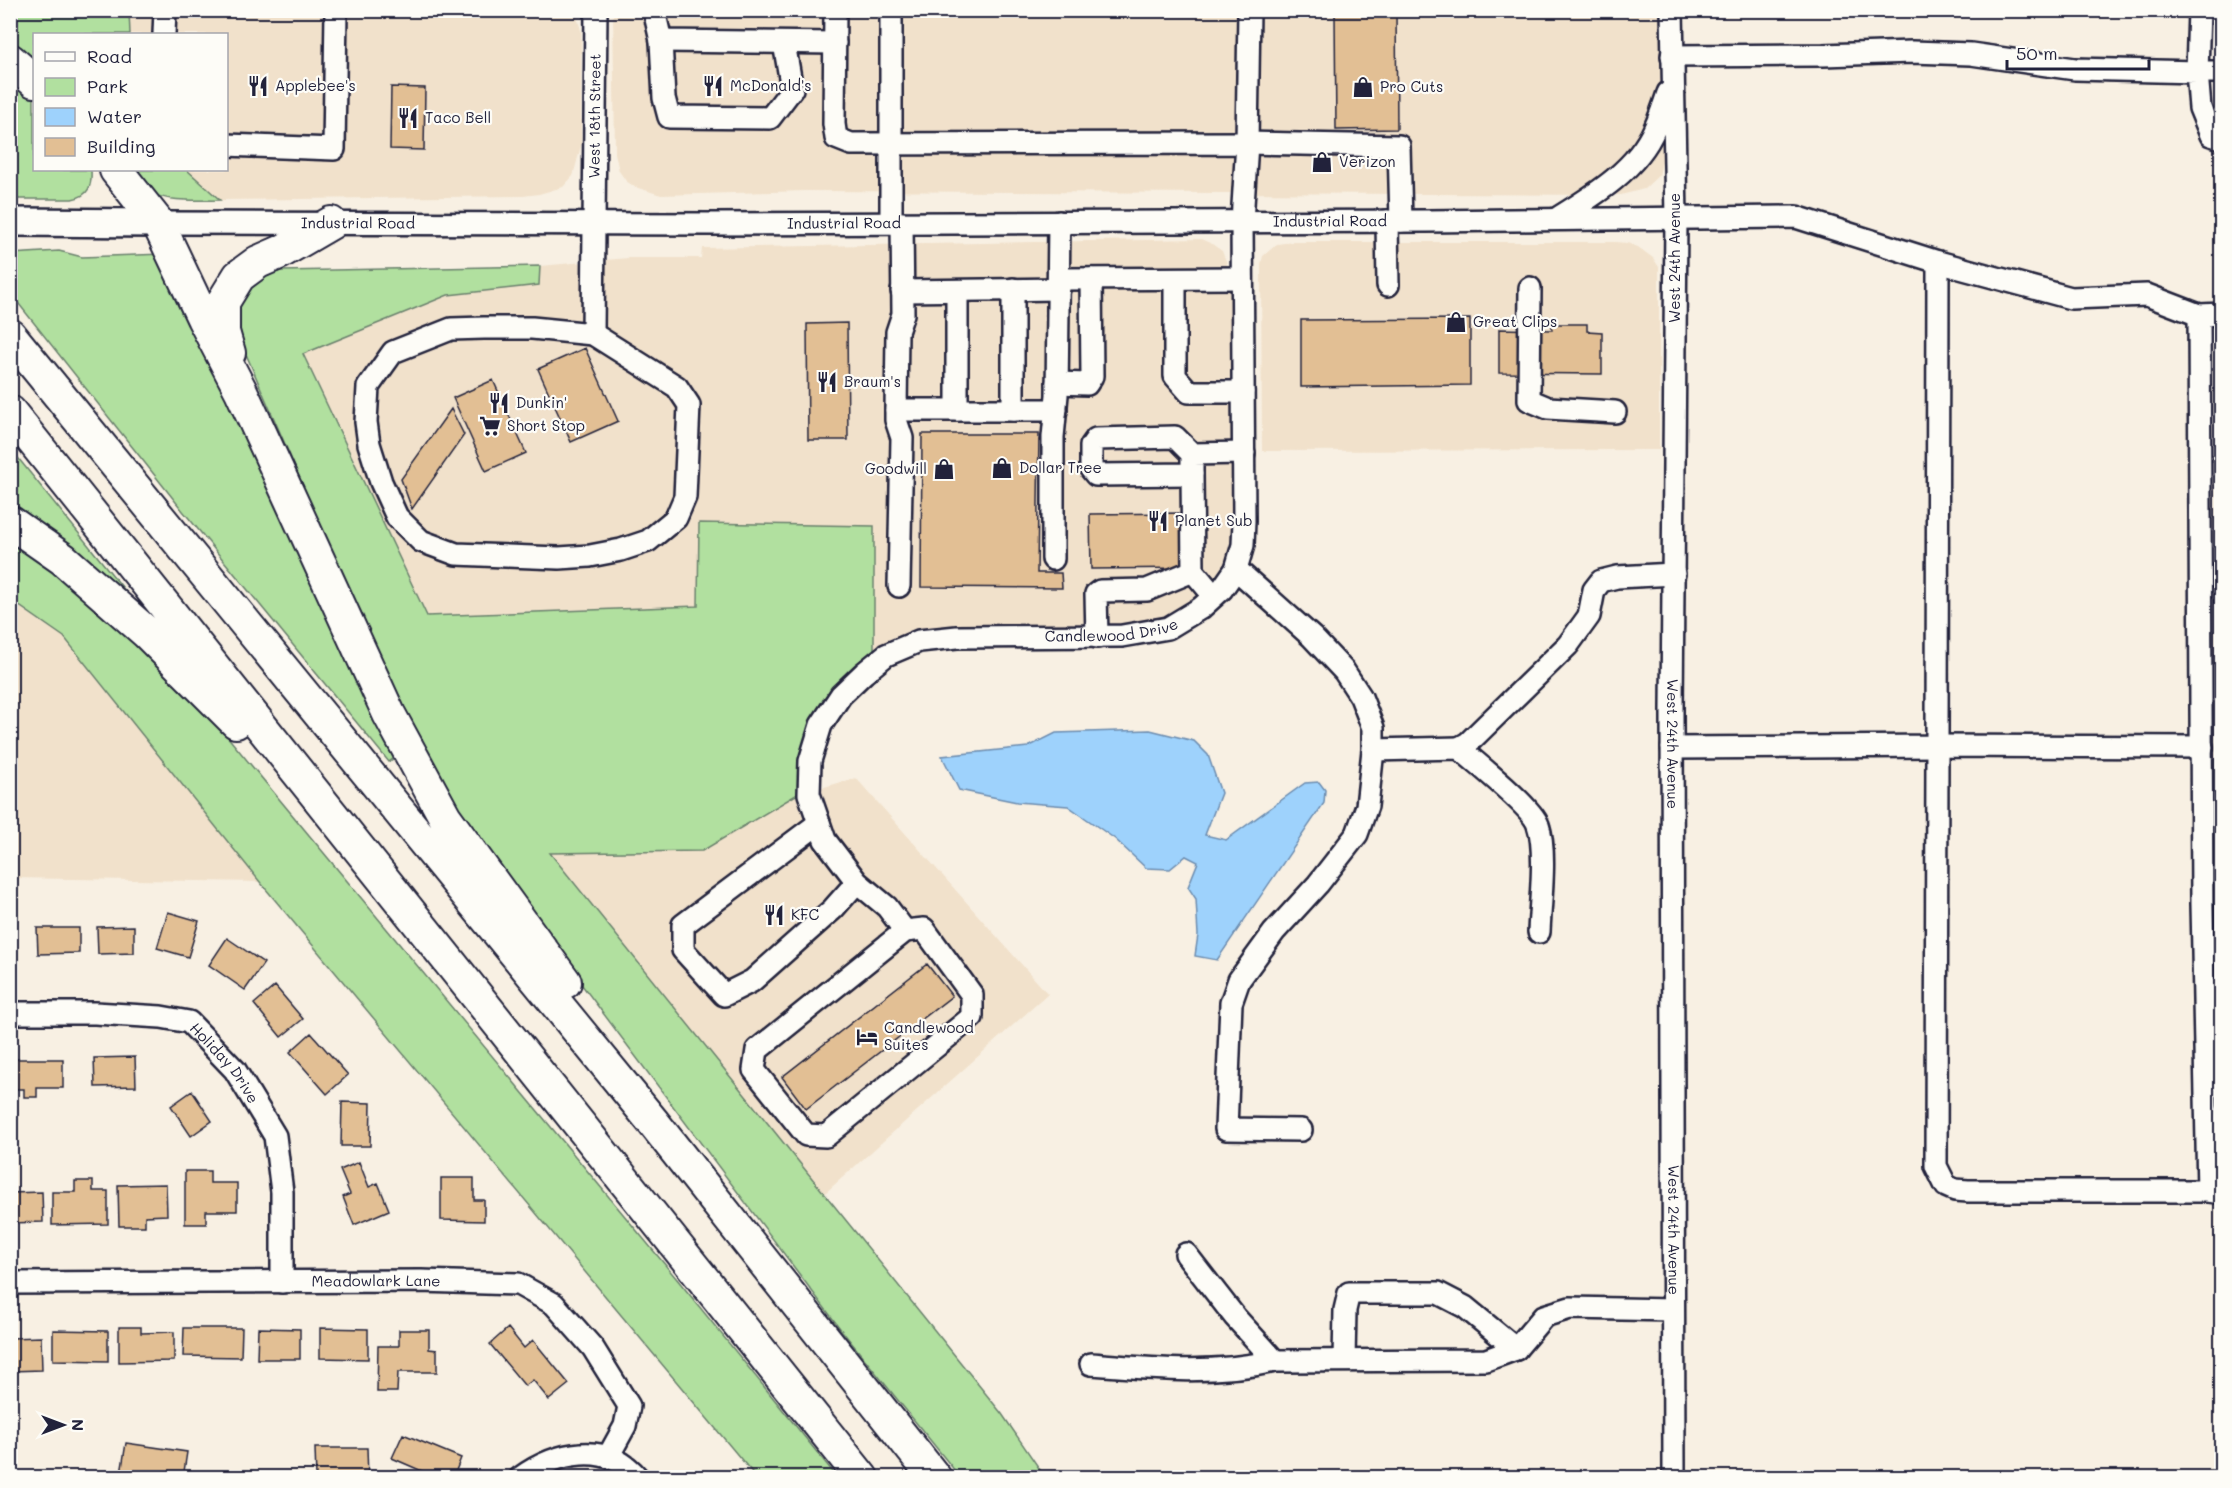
<svg xmlns="http://www.w3.org/2000/svg" width="2232" height="1488" viewBox="0 0 2232 1488" font-family="Mali,sans-serif">
	<style>
		.built { fill: #f1e1cb }
		.green { fill: #b1e09f; stroke: #6a816d; stroke-width: 1.5 }
		.water { fill: #9ed2fc; stroke: #6c8caf; stroke-width: 1.5 }
		.building { fill: #e2bf94; stroke: #22223b; stroke-width: 1.5 }
		.lines { fill: none; stroke-linecap: round; stroke-linejoin: round }
		.minor-casing { stroke: #22223b; stroke-width: 26 }
		.major-casing { stroke: #22223b; stroke-width: 32 }
		.highway-casing { stroke: #22223b; stroke-width: 36 }
		.minor { stroke: #fdfcf7; stroke-width: 21 }
		.major { stroke: #fdfcf7; stroke-width: 27 }
		.highway { stroke: #fdfcf7; stroke-width: 32 }
		.labels { text-anchor: middle; stroke-width: 4.5; stroke-linejoin: round; paint-order: stroke }
		.poi-label { font-size: 15px; fill: #22223b; stroke: #fdfcf7; text-anchor: start }
		.street-label { font-size: 15px; fill: #22223b; stroke: #fdfcf7 }
	</style>
	<rect width="100%" height="100%" fill="#f8f0e3"/>
	<filter id="ink" filterUnits="userSpaceOnUse"><feTurbulence type="fractalNoise" baseFrequency=".0167" numOctaves="2"/><feDisplacementMap in="SourceGraphic" scale="12" xChannelSelector="R" yChannelSelector="G"/><feConvolveMatrix kernelMatrix="1 2 1 2 8 2 1 2 1" color-interpolation-filters="sRGB"/></filter>
	<g filter="url(#ink)">
		<!-- built -->
		<path class="built" d="M129 11H573L577 17 581 30V146L573 176 563 187 539 194 523 196 220 200 187 170H226V34H130Z
			M613 11H1663L1662 163 1659 175 1644 189 1621 195 805 191 661 195 635 187 626 181 619 171 615 153Z
			M1201 239 1212 244 1222 251 1230 271 1232 292 1238 524 1233 552 1222 576 1204 597 1158 622 1134 626H953L908 633 892 638 874 650V526L699 524 698 606 427 616 303 354 448 295 538 285 540 266 628 258H701L702 248Z
			M1293 242H1615L1627 243 1638 247 1653 258 1659 267V450L1262 451 1261 264 1263 256 1277 244Z
			M10 600 64 637 260 882 11 878Z
			M856 778 1048 994 824 1194 549 853 702 851 796 795Z"/>
		<!-- green -->
		<path class="green" d="M10 11H129L130 34H34V61L11 42Z
			M10 73 34 93V170H91C92 186 89 196 72 199H11Z
			M130 170H187L220 200C202 200 163 203 149 191 142 186 136 176 130 170Z
			M59 251 82 257 164 254 399 754 389 762 183 511 11 294V254Z
			M540 266 539 285 448 295 303 354 427 616 698 606 699 523 874 526V650C842 674 815 700 807 741 803 758 804 776 802 793L796 795 702 851 550 853 1002 1414 1045 1477H960L842 1331 485 856 426 758 372 645 239 338C238 328 236 318 237 309 240 288 263 274 281 271Z
			M10 448 135 603 11 513Z
			M10 541C86 589 149 655 212 718L681 1284 837 1477H756L260 882 64 637 11 600Z"/>
		<!-- water -->
		<path class="water" d="M1150 730 1194 741 1208 755 1221 793 1205 835 1226 840 1305 783 1319 782 1325 790 1324 803 1217 960 1195 956 1198 935 1196 899 1188 887 1198 862 1186 856 1170 869 1146 868 1115 839 1068 806 1017 802 959 790 942 756 1028 747 1056 733Z"/>
		<!-- building -->
		<path class="building" d="M1396 12 1397 129 1336 130 1335 13Z
			M391 87 425 88 424 150 390 149Z
			M1470 319V385L1301 387V320Z
			M847 323 848 440H808L807 324Z
			M1552 324H1587V331L1602 332V374L1499 373V329L1552 330Z
			M585 348 618 421 571 442 538 369Z
			M493 380 526 453 486 471 453 398Z
			M451 409 464 435 412 509 401 479Z
			M922 434H1039L1037 573H1061L1062 588 921 587Z
			M1187 513 1188 568 1091 569 1090 514Z
			M168 912 199 921 188 957 157 948Z
			M134 926V953L98 954 97 927Z
			M37 928H79V953L38 954Z
			M227 938 264 963 245 990 209 965Z
			M927 964 952 996 806 1109 782 1077Z
			M275 986 303 1019 281 1037 254 1004Z
			M311 1033 348 1075 327 1094 290 1052Z
			M135 1057 136 1086 95 1087 94 1058Z
			M10 1059H63V1088H37V1097H24V1089H10Z
			M192 1091 212 1121 191 1136 171 1106Z
			M342 1102 371 1103 370 1146H341Z
			M359 1162 369 1187 378 1183 389 1210 354 1225 343 1197 350 1194 340 1170Z
			M185 1171H210V1183H237V1211H206V1224H185Z
			M441 1178H474V1200H484V1221L441 1220Z
			M75 1181H93V1191H108V1224L52 1225V1192H75Z
			M166 1184 167 1215 145 1216V1226H119L118 1185Z
			M42 1192 43 1222 10 1223V1193Z
			M119 1327H141V1333L174 1332V1361L119 1362Z
			M184 1328H242L241 1357 183 1356Z
			M258 1328 300 1329V1359H257Z
			M320 1328 368 1329V1359L320 1358Z
			M508 1328 524 1348 533 1340 569 1384 549 1400 533 1380 525 1386 490 1344Z
			M10 1329 11 1338 41 1337 42 1370 10 1371Z
			M53 1330 108 1331V1361L53 1360Z
			M399 1330H429V1349L437 1350V1372H398L397 1392H377L378 1346H399Z
			M403 1434 461 1458 453 1478H438L392 1458Z
			M126 1443 187 1452 183 1478H142L121 1474Z
			M315 1448H367L368 1478H316Z"/>
		<g class="lines">
			<defs>
				<g id="minor">
					<path d="M654 10 661 41 835 43"/>
					<path d="M835 10 834 124 836 138 851 144 1247 143 1399 146 1401 221"/>
					<path d="M891 10V222"/>
					<path id="s1" d="M1672 10 1676 218 1672 710 1674 1478"/>
					<path d="M2199 10 2197 72H2222"/>
					<path d="M164 34 165 10"/>
					<path d="M661 41 664 98 669 117 770 118 792 89 784 43"/>
					<path d="M1672 56 1823 55 1912 52 1971 54 2075 69 2197 72 2200 108 2211 135 2222 138"/>
					<path d="M226 145 334 149 336 10"/>
					<path d="M1556 219C1593 196 1637 170 1655 128 1660 117 1664 105 1668 93"/>
					<path d="M1387 221 1388 285"/>
					<path id="s2" d="M158 223 714 224 1427 221 1796 217 1938 262 1937 746 1672 748"/>
					<path d="M1938 262 2071 298 2147 295 2199 315 2222 314"/>
					<path d="M1059 279 1242 278"/>
					<path d="M1175 279V376L1189 392H1243"/>
					<path d="M1530 288 1529 400 1548 408 1615 412"/>
					<path d="M1013 289V410"/>
					<path d="M902 291 1059 289"/>
					<path d="M957 291V410"/>
					<path d="M2199 315 2202 904 2208 1191"/>
					<path d="M484 328H532L593 334 677 387 689 405 685 497 676 518 648 541 621 550 590 556 559 558 456 554 421 541 397 517 381 482 369 444 366 422 368 387 393 352 451 329Z"/>
					<path id="s3" d="M593 334 596 10"/>
					<path d="M1057 383 1087 384 1092 376 1091 279"/>
					<path d="M896 410H1056"/>
					<path d="M1192 454V474L1096 475 1091 469V446L1096 439 1175 437 1192 454 1244 453"/>
					<path d="M1192 474 1193 571 1214 596"/>
					<path d="M1053 559V437L1057 395 1059 222"/>
					<path d="M1236 569 1312 637 1344 671 1361 697 1373 728V750L1367 806 1357 834 1318 884 1274 932 1239 980 1231 1003 1226 1129 1301 1130"/>
					<path d="M899 586 902 438 896 420V410L897 332 903 314 902 223"/>
					<path d="M1097 637 1096 594 1100 591 1147 590 1193 571"/>
					<path d="M2202 747 1937 746 1936 1166 1946 1186 1955 1190 1968 1191H2208L2222 1193"/>
					<path d="M1459 748 1468 743 1568 645 1589 616 1594 590 1601 581 1617 577 1674 574"/>
					<path d="M1373 750 1459 748C1475 762 1533 808 1538 825 1547 850 1540 904 1539 932"/>
					<path d="M819 823 683 925V950L724 995 752 981 833 909 857 882"/>
					<path id="s4" d="M905 931 924 929 972 995V1017L826 1136 806 1135 754 1070 757 1050 905 931 887 907 857 882 825 840 809 794 810 761 821 725 841 695 864 673 886 655 919 641 957 637 1122 636 1168 628 1201 608 1222 589 1236 569 1243 545 1244 521 1242 221 1247 143 1249 10"/>
					<path id="s5" d="M10 1013H95L161 1017 189 1022 235 1070 275 1136 282 1192V1282"/>
					<path d="M1186 1254 1235 1317 1275 1361"/>
					<path id="s6" d="M10 1283 421 1281 518 1284 554 1304 593 1348 629 1406 625 1426 609 1455"/>
					<path d="M1344 1360 1345 1310 1349 1293H1438L1465 1307 1516 1349"/>
					<path d="M1091 1364C1153 1369 1212 1375 1275 1361L1486 1360 1516 1349 1544 1316 1570 1308 1673 1310"/>
					<path d="M520 1478C556 1452 607 1440 638 1478"/>
				</g>
				<path id="major" d="M10 222 158 223"/>
				<path id="highway" d="M10 60 34 81
					M116 170 158 223 203 318 241 391 389 714 445 817 565 982
					M10 335 653 1122 935 1478
					M229 353 223 332V302L239 276 258 262 281 252 331 223
					M10 412 862 1478
					M10 522 63 559 147 633 236 722"/>
			</defs>
			<!-- minor casing -->
			<use href="#minor" class="minor-casing"/>
			<!-- major casing -->
			<use href="#major" class="major-casing"/>
			<!-- highway casing -->
			<use href="#highway" class="highway-casing"/>
			<!-- minor -->
			<use href="#minor" class="minor"/>
			<!-- major -->
			<use href="#major" class="major"/>
			<!-- highway -->
			<use href="#highway" class="highway"/>
		</g>
	</g>
	<!-- icons -->
	<defs>
		<symbol id="restaurant-bare" viewBox="-9 -9 18 18"><path d="M-5-6h1v4h1v-4h1v4h1v-4h1v5L-1.5 .5V6h-2V.5L-5-1ZM5-6V6H3V1.5H1.5Q1.5-4 5-6Z" fill="#22223b" stroke="#fdfcf7" stroke-width="2.5" paint-order="stroke"/></symbol>
		<symbol id="shop-bare" viewBox="-9 -9 18 18"><path d="M-5-2.5h2.3a2.7 3.5 0 0 1 5.4 0H5L5.5 6h-11ZM-1.5-2.5h3a1.5 2.3 0 0 0-3 0Z" fill="#22223b" stroke="#fdfcf7" stroke-width="2.5" paint-order="stroke"/></symbol>
		<symbol id="supermarket-bare" viewBox="-9 -9 18 18"><path d="M-6-5.5h2.5l.6 2H6L4.5 2H-2.5L-4.4-4H-6ZM-1.5 3.2a1.3 1.3 0 1 0 .1 0ZM3 3.2a1.3 1.3 0 1 0 .1 0Z" fill="#22223b" stroke="#fdfcf7" stroke-width="2.5" paint-order="stroke"/></symbol>
		<symbol id="hotel-bare" viewBox="-9 -9 18 18"><path d="M-6-4.5h1.5V1H6V5H4.5V3h-9V5H-6ZM-4 0a1.8 1.8 0 1 1 3.6 0ZM.5 0V-2.5h3Q6-2.5 6 0Z" fill="#22223b" stroke="#fdfcf7" stroke-width="2.5" paint-order="stroke"/></symbol>
	</defs>
	<g fill-rule="evenodd">
		<use href="#restaurant-bare" x="243" y="71" width="30" height="30"/>
		<use href="#restaurant-bare" x="698" y="71" width="30" height="30"/>
		<use href="#shop-bare" x="1348" y="72" width="30" height="30"/>
		<use href="#restaurant-bare" x="393" y="103" width="30" height="30"/>
		<use href="#shop-bare" x="1307" y="147" width="30" height="30"/>
		<use href="#shop-bare" x="1441" y="307" width="30" height="30"/>
		<use href="#restaurant-bare" x="812" y="367" width="30" height="30"/>
		<use href="#restaurant-bare" x="484" y="388" width="30" height="30"/>
		<use href="#supermarket-bare" x="475" y="411" width="30" height="30"/>
		<use href="#shop-bare" x="987" y="453" width="30" height="30"/>
		<use href="#shop-bare" x="929" y="454" width="30" height="30"/>
		<use href="#restaurant-bare" x="1143" y="506" width="30" height="30"/>
		<use href="#restaurant-bare" x="759" y="900" width="30" height="30"/>
		<use href="#hotel-bare" x="852" y="1022" width="30" height="30"/>
	</g>
	<g class="labels">
		<!-- poi labels -->
		<g class="poi-label">
			<text x="275" y="91">Applebee's</text>
			<text x="730" y="91">McDonald's</text>
			<text x="1380" y="92">Pro Cuts</text>
			<text x="425" y="123">Taco Bell</text>
			<text x="1339" y="167">Verizon</text>
			<text x="1473" y="327">Great Clips</text>
			<text x="844" y="387">Braum's</text>
			<text x="516" y="408">Dunkin'</text>
			<text x="507" y="431">Short Stop</text>
			<text x="1019" y="473">Dollar Tree</text>
			<text x="927" y="474" text-anchor="end">Goodwill</text>
			<text x="1175" y="526">Planet Sub</text>
			<text x="791" y="920">KFC</text>
			<text x="884" y="1033">Candlewood<tspan x="884" dy="17">Suites</tspan></text>
		</g>
		<!-- street labels -->
		<g class="street-label">
			<text dy="5" stroke="none"><textPath href="#s3" startOffset="218">West 18th Street</textPath></text>
			<text dy="5" stroke="none"><textPath href="#s2" startOffset="1172">Industrial Road</textPath></text>
			<text dy="5" stroke="none"><textPath href="#s2" startOffset="200">Industrial Road</textPath></text>
			<text dy="5" stroke="none"><textPath href="#s2" startOffset="686">Industrial Road</textPath></text>
			<text transform="translate(1675 258) rotate(-90)" y="5">West 24th Avenue</text>
			<text dy="5" stroke="none"><textPath href="#s4" startOffset="1191">Candlewood Drive</textPath></text>
			<text dy="5" stroke="none"><textPath href="#s1" startOffset="734">West 24th Avenue</textPath></text>
			<text dy="5" stroke="none"><textPath href="#s5" startOffset="234">Holiday Drive</textPath></text>
			<text dy="5" stroke="none"><textPath href="#s1" startOffset="1220">West 24th Avenue</textPath></text>
			<text dy="5" stroke="none"><textPath href="#s6" startOffset="366">Meadowlark Lane</textPath></text>
		</g>
	</g>
	<!-- margin -->
	<rect width="2232" height="1488" fill="none" stroke="#fdfcf7" stroke-width="36"/>
	<rect x="18" y="18" width="2196" height="1452" fill="none" stroke="#22223b" stroke-width="2" filter="url(#ink)"/>
	<!-- legend -->
	<rect x="33" y="33" width="195" height="138" fill="#fdfcf7" stroke="#a5a5ac" stroke-width="1.5"/>
	<rect x="45" y="52" width="30" height="9" fill="#fdfcf7" stroke="#a5a5ac" stroke-width="1.5"/>
	<text x="87" y="63" font-size="18" fill="#22223b">Road</text>
	<rect x="45" y="78" width="30" height="18" fill="#b1e09f" stroke="#a5a5ac" stroke-width="1.5"/>
	<text x="87" y="93" font-size="18" fill="#22223b">Park</text>
	<rect x="45" y="108" width="30" height="18" fill="#9ed2fc" stroke="#a5a5ac" stroke-width="1.5"/>
	<text x="87" y="123" font-size="18" fill="#22223b">Water</text>
	<rect x="45" y="138" width="30" height="18" fill="#e2bf94" stroke="#a5a5ac" stroke-width="1.5"/>
	<text x="87" y="153" font-size="18" fill="#22223b">Building</text>
	<!-- north arrow -->
	<g transform="translate(63 1425) rotate(90)" stroke="#fdfcf7" stroke-width="4.5" paint-order="stroke">
	<path d="M0-4.5L10 22L0 15L-10 22Z" fill="#22223b"/>
	<text y="-9" font-size="16" font-weight="bold" text-anchor="middle" fill="#22223b">N</text>
	</g>
	<!-- scale -->
	<path d="M2007 60v9h142v-9" fill="none" stroke="#22223b" stroke-width="3"/>
	<text x="2016" y="60" font-size="18" fill="#22223b" stroke="#fdfcf7" stroke-width="4.5" paint-order="stroke">50 m</text>
</svg>
